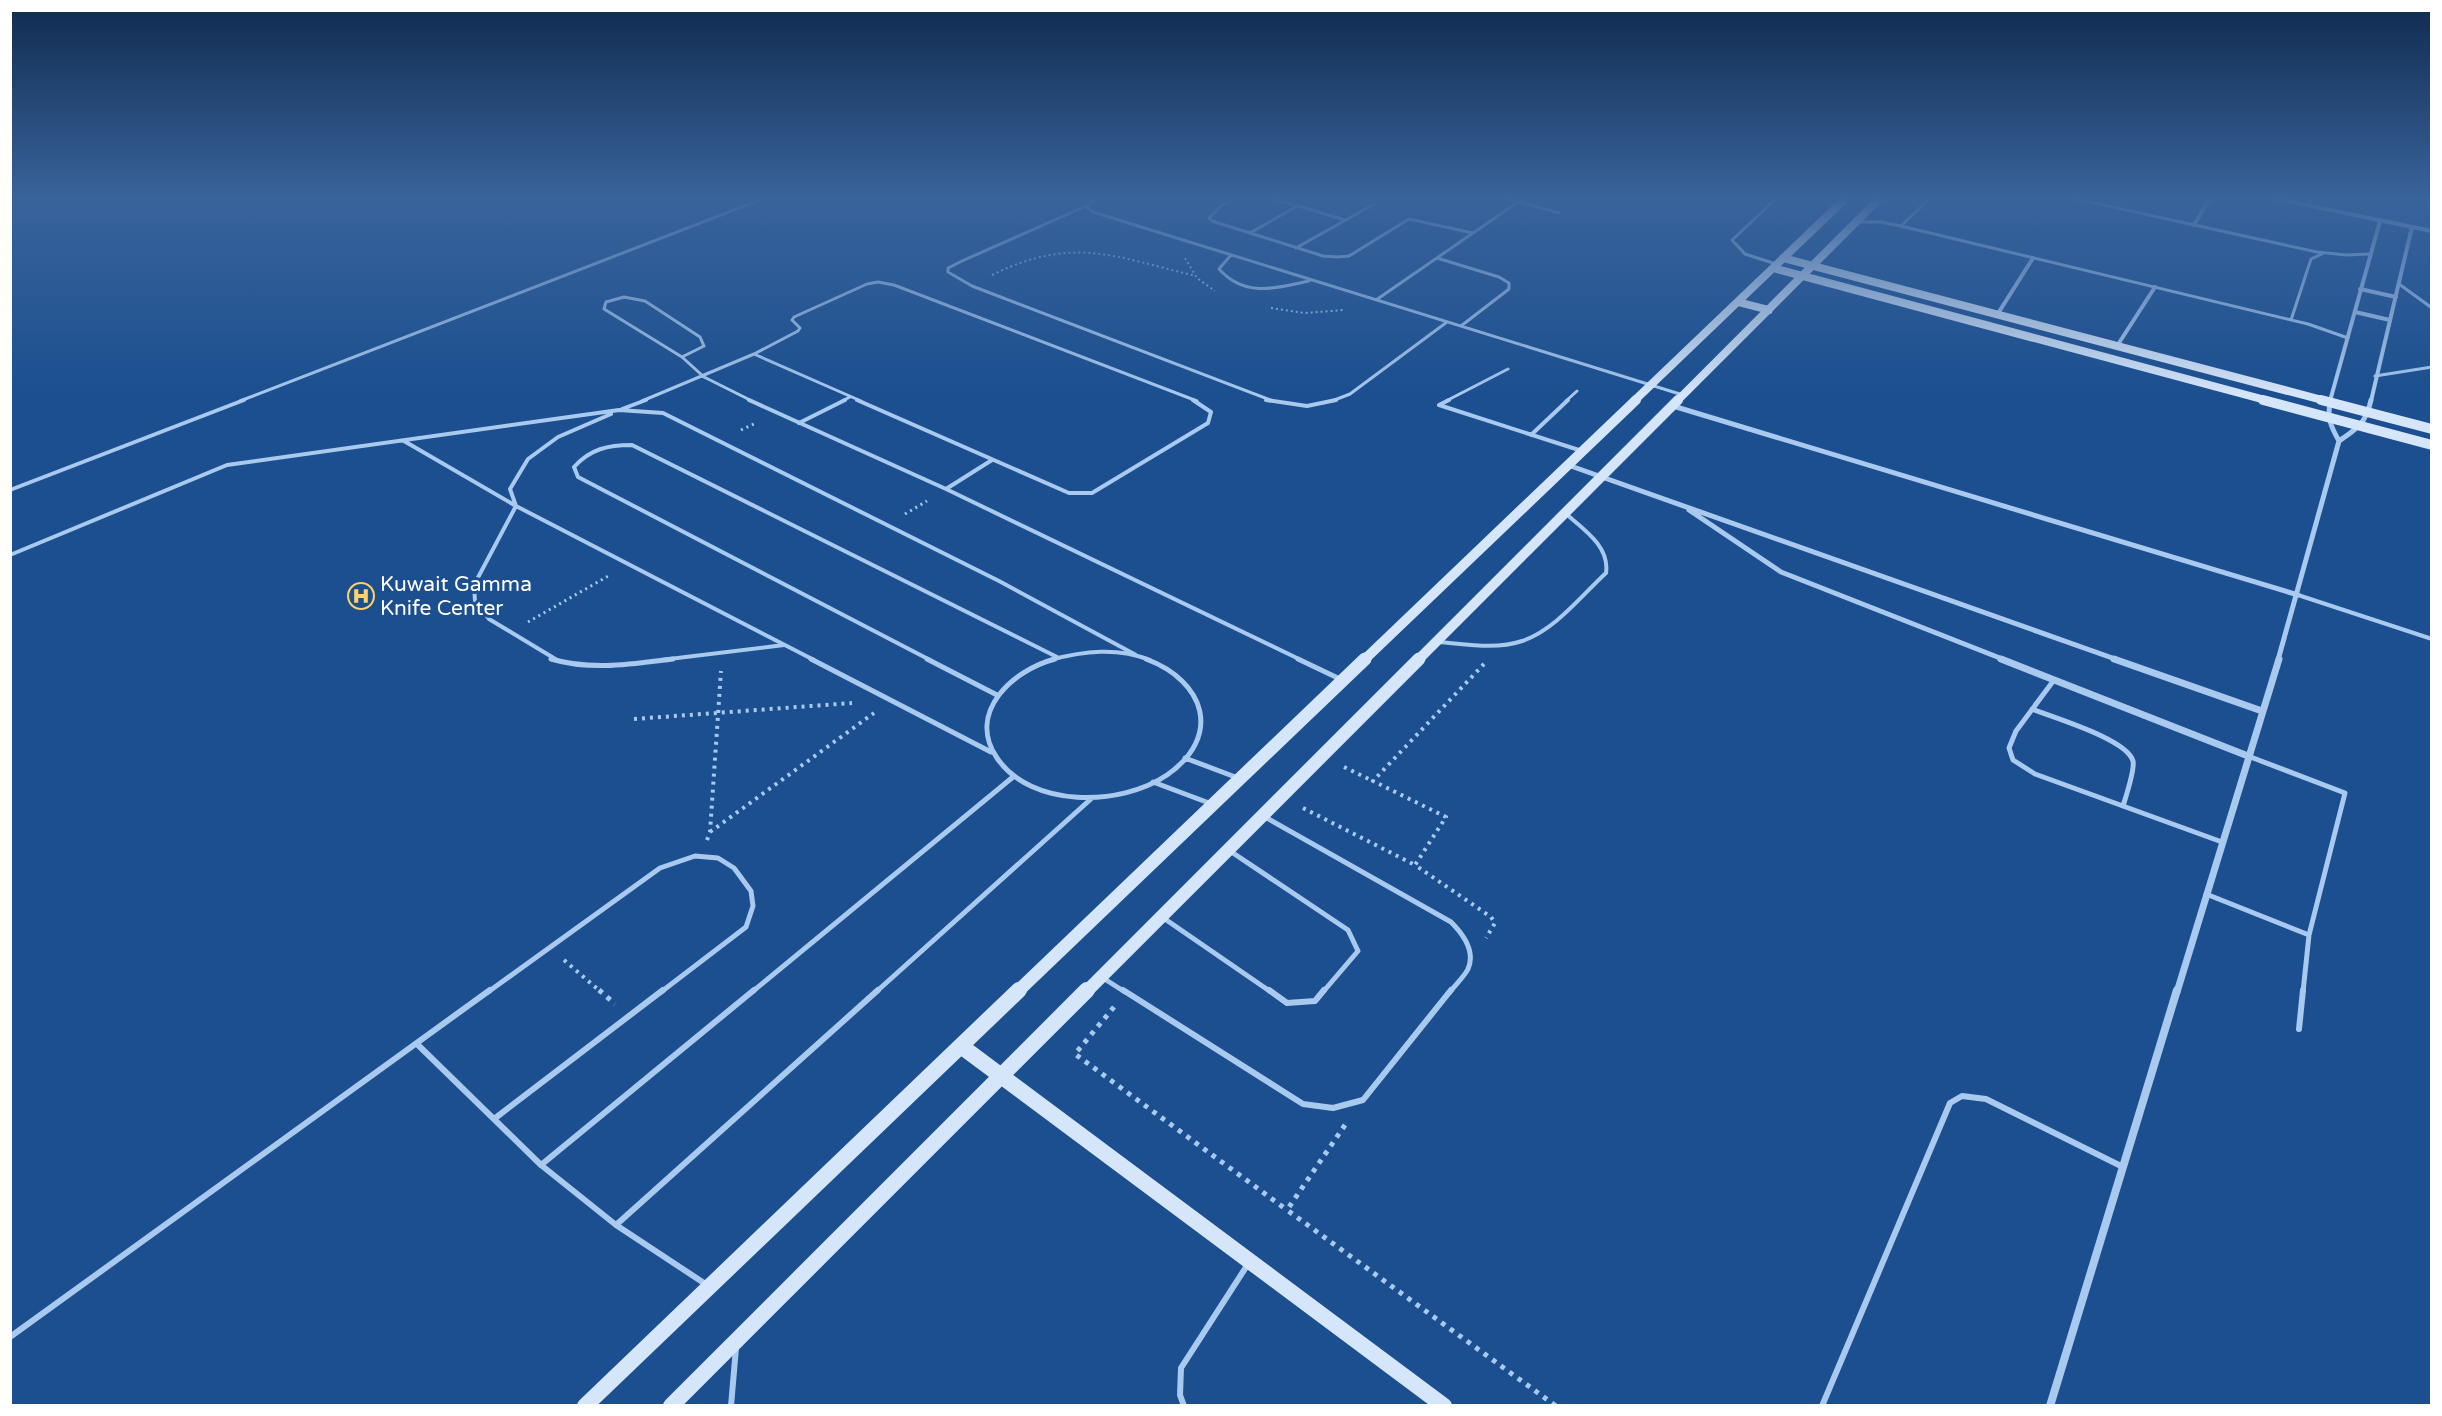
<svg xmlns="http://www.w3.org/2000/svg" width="2442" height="1416" viewBox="0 0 2442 1416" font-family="'Varela Round',sans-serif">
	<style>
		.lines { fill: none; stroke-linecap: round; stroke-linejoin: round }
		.path-far3 { stroke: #a9c9ee; stroke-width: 2; stroke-dasharray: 2 3; stroke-linecap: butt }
		.path-far2 { stroke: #a9c9ee; stroke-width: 3; stroke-dasharray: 2 4; stroke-linecap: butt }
		.path-far1 { stroke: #a9c9ee; stroke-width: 4; stroke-dasharray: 3 5; stroke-linecap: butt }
		.path { stroke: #a9c9ee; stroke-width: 5; stroke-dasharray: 4.5 6; stroke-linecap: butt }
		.lane-far3 { stroke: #a9c9ee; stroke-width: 3 }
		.lane-far2 { stroke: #a9c9ee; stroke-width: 4 }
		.lane-far1 { stroke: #a9c9ee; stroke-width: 5 }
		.lane { stroke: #a9c9ee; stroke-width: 6 }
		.street-far3 { stroke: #a9c9ee; stroke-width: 4 }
		.street-far2 { stroke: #a9c9ee; stroke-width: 5 }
		.street-far1 { stroke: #a9c9ee; stroke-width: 7 }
		.street { stroke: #a9c9ee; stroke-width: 8 }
		.secondary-far3 { stroke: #d6e6fa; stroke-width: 8 }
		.secondary-far2 { stroke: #d6e6fa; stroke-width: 10 }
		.secondary-far1 { stroke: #d6e6fa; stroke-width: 13 }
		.secondary { stroke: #d6e6fa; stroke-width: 16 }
		.labels { text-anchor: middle; stroke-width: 6; stroke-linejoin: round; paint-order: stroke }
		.poi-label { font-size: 21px; fill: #fff; stroke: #1b4f8f; text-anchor: start }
	</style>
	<rect width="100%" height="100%" fill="#1b4f8f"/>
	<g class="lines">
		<!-- path-far3 -->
		<path class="path-far3" d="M1185 258 1197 278 1215 291
			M992 275C1073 235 1116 257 1196 276
			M1271 308 1305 313 1344 310"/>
		<!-- path-far2 -->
		<path class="path-far2" d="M741 430 756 423
			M905 514 927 501
			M528 622 610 575"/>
		<!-- path-far1 -->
		<path class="path-far1" d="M1484 664 1373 781 1446 817 1415 865 1491 917 1495 923 1486 938
			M634 719 852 703
			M1344 767 1373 781
			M1303 808 1415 865
			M710 832 874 713
			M707 840 710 832 721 671
			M564 960 601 992"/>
		<!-- path -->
		<path class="path" d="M599 990 615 1004
			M1114 1007 1075 1054 1287 1210
			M1345 1125 1287 1210 1556 1406"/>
		<!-- lane-far3 -->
		<path class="lane-far3" d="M1096 198 1086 206 1093 212 1683 395
			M1236 198 1221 206 1209 218 1212 221 1323 256 1337 257 1349 256 1409 219 1473 233
			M1272 198 1345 220
			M1505 198 1559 213
			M2072 198 2317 252 2346 255 2369 254
			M1086 206 962 261 948 268V272L972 286 1273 401
			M2308 206 2311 198
			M1859 222H1881L1901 226 2308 324 2348 338
			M1901 226 1930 198
			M1250 233 1297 206
			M1296 248 1374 204
			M1231 255 1219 269C1245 298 1275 288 1309 281
			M1437 258 1499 277 1509 283V289L1461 326
			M1776 264 1745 254 1732 240 1777 198
			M2399 284 2432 308
			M624 297 645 301 700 337 704 346 682 357 604 309 606 302Z
			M1376 300 1518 202
			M2291 320 2311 259 2322 254
			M682 357 704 377 752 401
			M2375 376 2432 367
			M240 401 765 198
			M642 401 754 354
			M842 401 850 397
			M861 401 754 354 798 331 800 328 792 320 794 317 867 284 878 282 894 285 1197 401
			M1332 401 1350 394 1447 322
			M1446 401 1508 369
			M1566 401 1577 391"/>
		<!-- lane-far2 -->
		<path class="lane-far2" d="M749 400 946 489 1301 660
			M857 400 1069 493H1092L1208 423 1211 412 1193 400
			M1266 400 1307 406 1336 400
			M1449 400 1439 405 1582 451
			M622 409 646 400
			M799 423 845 400
			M1531 435 1568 400
			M404 441 516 506 814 660
			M946 489 992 460
			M10 490 244 400
			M10 555 227 465 619 410 663 413 999 581 1136 655
			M2298 595 2432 639
			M1438 642C1465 644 1496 650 1522 641 1555 630 1581 596 1606 573 1610 546 1583 529 1565 513
			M557 660 489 619 475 601 474 585 516 506 510 489 528 459 558 437 611 414
			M661 660 784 645
			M930 660 578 477 574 467C590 449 608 445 632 445L1057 657
			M1050 660C1084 651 1117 647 1150 660"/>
		<!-- lane-far1 -->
		<path class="lane-far1" d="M551 659C592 671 632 664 673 659
			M811 659 991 752
			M927 659 997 695
			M1055 659C1013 670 966 712 997 758 1031 808 1120 807 1167 775 1223 736 1205 681 1146 659
			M1298 659 1340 679
			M2054 680 2016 731 2009 748 2013 760 2035 774 2222 842
			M2032 709C2054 718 2127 739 2133 761 2135 770 2126 796 2123 806
			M2248 756 2345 793 2309 935 2303 992
			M1185 758 1238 778
			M1153 782 1209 803
			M1265 817 1451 922C1463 934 1476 951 1468 969 1464 977 1455 985 1450 992
			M1230 851 1348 930 1358 951 1323 992
			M2206 894 2309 935
			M1162 917 1271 992
			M1103 978 1125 992
			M488 992 660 868 695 856 718 858 734 868 751 891 753 906 746 927 661 992
			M752 992 1013 777
			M876 992 1092 798"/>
		<!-- lane -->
		<path class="lane" d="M1123 990 1303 1104 1333 1108 1363 1100 1451 990
			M1269 990 1287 1003 1315 1001 1324 990
			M2299 1029 2303 990
			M417 1044 541 1165 616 1225 707 1285
			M494 1119 663 990
			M541 1165 754 990
			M616 1225 878 990
			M10 1337 490 990
			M731 1406 736 1348
			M1184 1406 1180 1395 1181 1368 1248 1264
			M1822 1406 1950 1103 1962 1096 1986 1099 2123 1167"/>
		<!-- street-far3 -->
		<path class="street-far3" d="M2273 198 2432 231
			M2194 225 2210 198
			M2360 289 2396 297
			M2355 312 2390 320
			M1997 315 2033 258
			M2117 346 2155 287
			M2330 401 2380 221
			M2371 401 2412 227"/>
		<!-- street-far2 -->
		<path class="street-far2" d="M2331 400C2326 416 2331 427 2339 441
			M1673 406 2298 595
			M1568 465 2118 660
			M1689 510 1781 572 2005 660
			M2278 660 2339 441C2358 428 2366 423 2371 400"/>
		<!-- street-far1 -->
		<path class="street-far1" d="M2001 659 2248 756
			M2114 659 2262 711
			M2177 992 2279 659"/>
		<!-- street -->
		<path class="street" d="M2050 1406 2177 990"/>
		<!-- secondary-far3 -->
		<path class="secondary-far3" d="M1783 258 2326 401
			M1773 268 2269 401
			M1738 302 1769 310
			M1634 401 1846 198
			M1677 401 1880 198"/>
		<!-- secondary-far2 -->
		<path class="secondary-far2" d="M2263 400 2432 445
			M2321 400 2432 429
			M1364 660 1636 400
			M1418 660 1678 400"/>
		<!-- secondary-far1 -->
		<path class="secondary-far1" d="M1017 992 1365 659
			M1086 992 1419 659"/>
		<!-- secondary -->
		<path class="secondary" d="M961 1046 1444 1406
			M585 1406 1019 990
			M671 1406 1087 990"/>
	</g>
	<!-- sky -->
	<linearGradient id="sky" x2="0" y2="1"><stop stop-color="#0f2b4f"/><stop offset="0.5" stop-color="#39639b"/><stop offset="1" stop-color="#39639b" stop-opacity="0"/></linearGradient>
	<rect width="2442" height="396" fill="url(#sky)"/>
	<!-- icons -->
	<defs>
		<symbol id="hospital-ring" viewBox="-11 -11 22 22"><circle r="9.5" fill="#1b4f8f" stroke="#ffd166" stroke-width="1.5"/><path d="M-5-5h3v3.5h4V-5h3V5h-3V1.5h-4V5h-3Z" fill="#ffd166"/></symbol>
	</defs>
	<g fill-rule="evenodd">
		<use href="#hospital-ring" x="346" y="581" width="30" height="30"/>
	</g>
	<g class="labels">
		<!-- poi labels -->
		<g class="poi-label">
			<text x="380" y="591">Kuwait Gamma<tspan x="380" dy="24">Knife Center</tspan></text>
		</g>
	</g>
	<!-- border -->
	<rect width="2442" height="1416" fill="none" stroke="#ffffff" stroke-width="24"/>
</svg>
